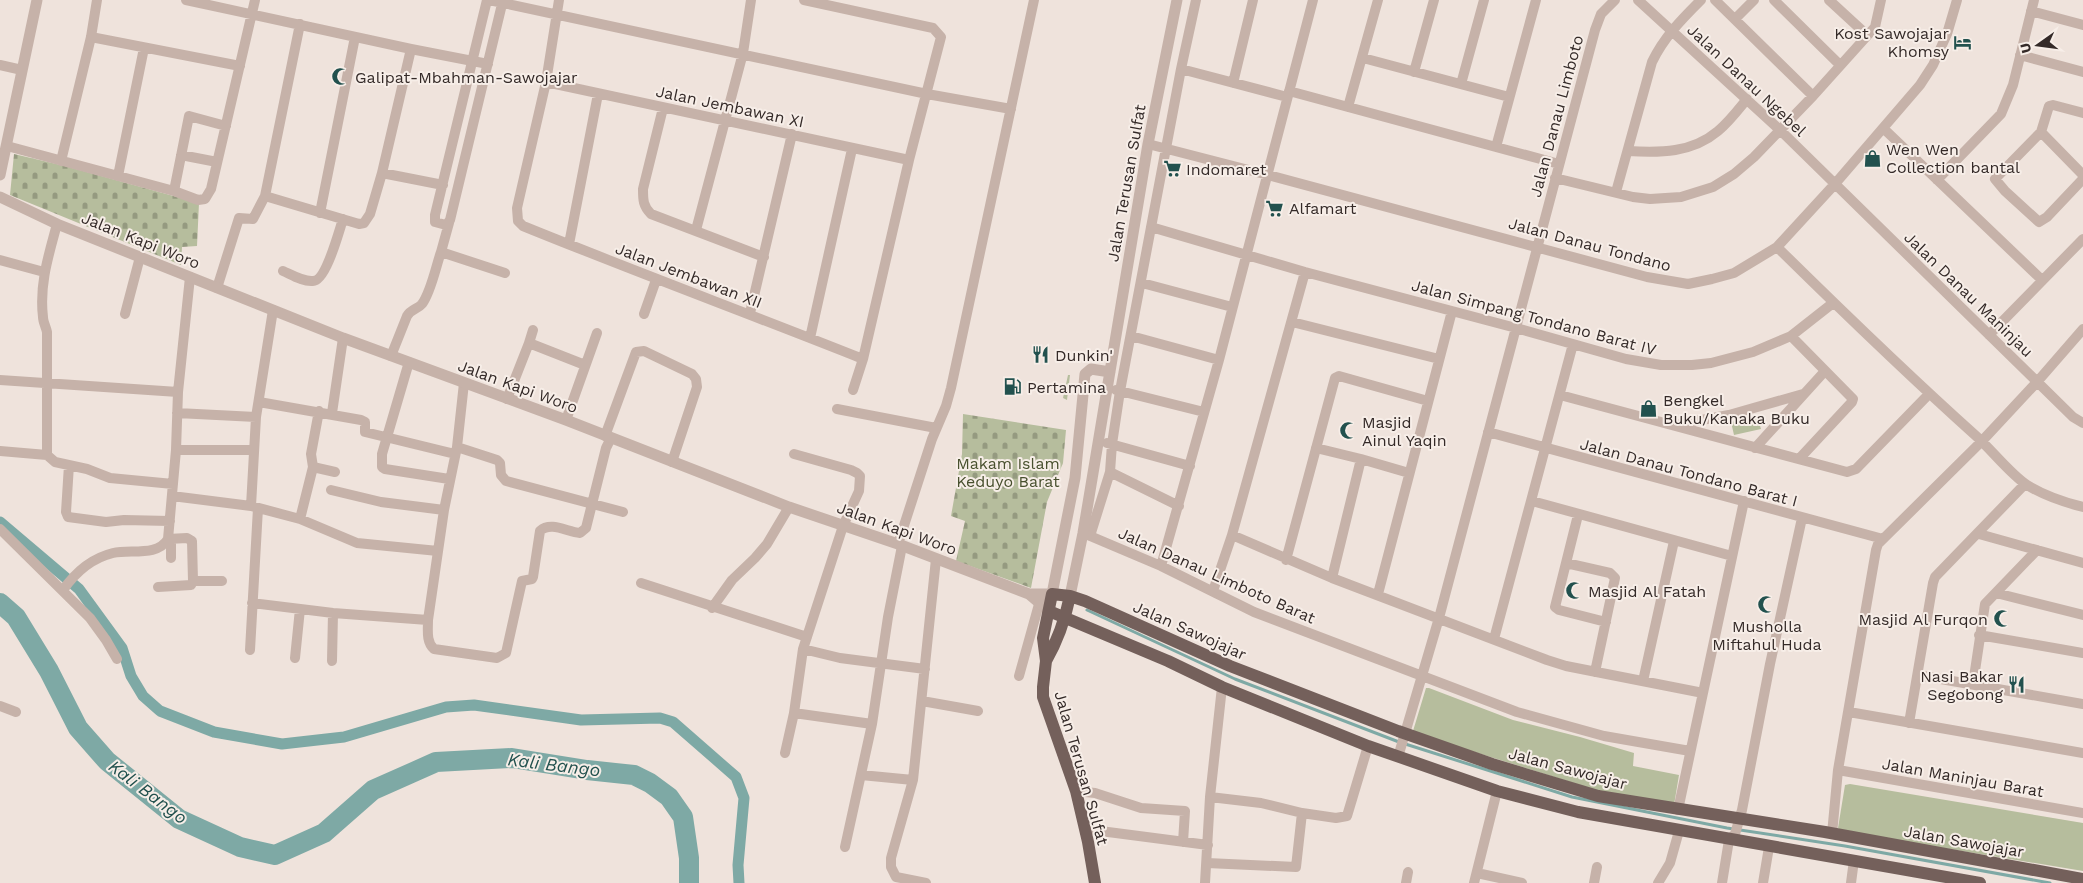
<svg xmlns="http://www.w3.org/2000/svg" width="2083" height="883" viewBox="0 0 2083 883" font-family="'Work Sans',sans-serif">
	<style>
		.grass { fill: #b6bd9d }
		.cemetery { fill: url(#cemetery-stones) }
		.lines { fill: none; stroke-linecap: round; stroke-linejoin: round }
		.stream { stroke: #7ea9a5; stroke-width: 3 }
		.canal { stroke: #7ea9a5; stroke-width: 11 }
		.river { stroke: #7ea9a5; stroke-width: 20 }
		.minor { stroke: #c6b2a9; stroke-width: 10 }
		.tertiary { stroke: #c6b2a9; stroke-width: 11 }
		.primary { stroke: #74605b; stroke-width: 12 }
		.labels { text-anchor: middle; stroke-width: 4; stroke-linejoin: round; paint-order: stroke }
		.poi-label { font-size: 16px; fill: #342a28; stroke: #f7eee8; text-anchor: start }
		.street-label { font-size: 16px; fill: #342a28; stroke: #f7eee8 }
		.park-label { font-size: 16px; fill: #48502e; stroke: #f7eee8 }
		.water-label { font-size: 18px; font-style: italic; fill: #22514e; stroke: #f7eee8 }
	</style>
	<defs>
		<pattern id="cemetery-stones" width="16" height="16" patternUnits="userSpaceOnUse" patternTransform="scale(1.25)"><rect width="16" height="16" fill="#b6bd9d"/><path d="M2 7V4a2 2 0 0 1 4 0v3zM10 15v-3a2 2 0 0 1 4 0v3z" fill="#959a80"/></pattern>
	</defs>
	<rect width="100%" height="100%" fill="#efe3dc"/>
	<!-- grass -->
	<path class="grass" d="M1068 375H1070L1067 400 1063 398Z
		M1757 416 1761 429 1734 435 1731 422Z
		M1426 688H1429L1513 720 1580 737 1634 753 1633 766 1679 775 1674 805 1615 796 1414 733 1413 731Z
		M1850 784 2083 823V871L1841 831 1838 828 1845 785Z"/>
	<!-- cemetery -->
	<path class="cemetery" d="M14 154 65 166 199 203 197 246 182 247 181 265 10 195Z
		M963 414 1066 430 1063 463 1047 502 1031 588 956 561 965 521 951 516 962 454Z"/>
	<g class="lines">
		<!-- stream -->
		<path class="stream" d="M1087 610 1235 679 1399 742 1572 797 1727 828 1845 846 2050 883"/>
		<!-- canal -->
		<path class="canal" d="M0 522 79 589 122 648 131 676 143 696 160 711 214 732 282 744 344 737 446 707 474 705 581 720 660 718 673 722 736 777 744 798 738 865 739 883"/>
		<!-- river -->
		<path class="river" d="M0 603 16 617 49 671 78 728 107 761 179 819 240 847 275 855 324 833 373 790 436 762 512 758 587 770 634 775 650 783 669 797 683 817 689 858V883"/>
		<!-- minor -->
		<path class="minor" d="M186 0 411 49 488 64
			M487 0 435 215V222L446 225 450 220 503 0
			M489 0 927 94 1011 109
			M559 0 546 82 517 208 518 221 523 226C636 272 750 314 863 359
			M804 0 933 28 941 37 909 160 863 359 853 390
			M1638 0 1780 130 2073 417 2083 423
			M1715 0 1813 96
			M1774 0 1840 65
			M1829 0 1867 35
			M2031 11 2083 25
			M1735 19 1754 0
			M91 37 240 66
			M2020 55 2083 72
			M1363 58 1509 97
			M0 65 22 70
			M1181 69 1287 97
			M1414 72 1434 0
			M546 82 909 160
			M1233 83 1253 0
			M1461 84 1484 0
			M1289 91 1559 164
			M1348 107 1378 0
			M663 108 643 189C643 200 643 206 651 214L764 257
			M2083 113 2053 105 2049 106 2041 132 1995 179 2005 191 2039 222 2047 217 2083 179
			M1883 128 2042 280
			M2041 132 2083 175
			M1148 144 1268 175 1647 277 1688 284 1712 279 1734 273 1777 247 1834 185 1920 85 1933 65 1947 34 1957 0
			M7 146 174 191 198 200 205 199 211 189 255 0
			M1496 147 1536 0
			M1628 151C1660 153 1692 153 1718 131 1729 122 1738 110 1747 99
			M181 155 217 162
			M61 161 91 37 97 0
			M382 173 443 185
			M118 176 144 48
			M1555 178 1633 197 1650 199 1681 197 1713 187 1734 174 1754 157 1813 96 1875 27 1881 0
			M1937 180 2001 114 2013 85 2034 0
			M174 191 189 116 226 126
			M1616 192 1652 62C1664 37 1682 19 1701 0
			M265 196 359 224 364 223 370 214 382 173 411 49
			M320 213 355 37
			M57 224C49 254 39 284 43 317 43 322 46 327 47 332V455L55 462 87 469 110 478 173 484
			M1151 227 1305 272 1516 328 1626 359 1661 365H1692L1711 363 1753 352 1791 336 1833 303
			M696 230 743 53 751 0
			M569 244 598 94
			M1777 247C1842 311 1907 374 1975 435 1990 448 2011 475 2027 485 2045 496 2063 502 2083 507
			M441 252 449 223
			M0 260 44 272
			M283 271C292 275 303 282 313 281 326 281 339 231 343 219
			M1142 283 1232 307
			M217 288 239 218 253 219 265 196 300 24
			M750 313 792 134
			M125 314 140 257
			M644 314 656 280
			M1292 322 1439 359
			M1989 335 2083 239
			M1131 336 1219 360
			M1791 336 1853 399 1852 402 1799 459
			M810 338 852 149
			M529 343 533 330
			M391 356 407 316C411 309 418 309 422 304 431 292 436 266 441 252L505 273
			M409 362 382 454V467L385 469 449 479
			M0 380 178 392
			M464 383 457 447 444 510 428 620C428 630 426 642 434 649L497 658 506 653 522 581 532 579 533 577 540 531C551 521 567 532 580 533L586 528 606 448 611 438
			M1116 390 1204 412
			M1560 395 1847 472 1856 469 1929 394
			M507 399 529 343 585 365
			M259 402 361 420 365 422V432L455 454
			M837 409 936 428
			M177 413 256 417
			M332 413 343 338
			M566 420 597 333
			M1679 424 1729 415 1803 394
			M1488 432 1883 539
			M605 436 636 352 644 351 692 374 696 379 697 387 672 462
			M1107 443 1190 466
			M457 447 497 460 500 463 501 475 506 481 623 512
			M1316 448 1361 459 1332 578
			M1755 448 1825 371
			M176 450H254
			M0 451 47 455
			M1361 459 1409 473
			M69 465 66 512 68 517 106 522 124 520 170 521
			M313 467 335 472
			M1110 472 1179 506
			M331 490 381 502 444 510
			M172 496 251 506 300 519 357 543 438 551
			M1532 501 1732 556
			M251 506 256 417 273 310
			M1578 515 1555 607 1559 610 1606 622
			M300 519 313 467 311 454 319 411
			M0 529 90 618 106 640 117 659
			M1083 533 1161 566 1254 612 1517 712 1604 736 1690 751
			M1979 534 2083 563
			M1232 535 1332 578 1547 660 1566 666 1703 693
			M1090 536 1110 472 1112 444 1120 391 1181 69 1196 0
			M168 539 187 538 192 541 193 581H222
			M898 544 932 439 946 406 951 388 1034 0
			M171 558V539
			M1286 560 1335 378 1339 376 1428 401
			M1566 563 1610 573 1615 578 1595 672
			M1161 566 1219 360 1313 0
			M641 583 807 637
			M158 587 191 585 193 581
			M63 590C75 573 92 558 113 553 131 549 157 557 168 539L176 450 178 392 190 277
			M1213 591 1232 535 1305 272
			M1996 593 2083 615
			M1378 594 1452 311
			M252 603 333 613 428 620
			M712 608 732 580 755 558 767 544 789 507
			M1979 635 2083 653
			M1494 639 1573 344
			M803 649 840 658 925 669
			M250 650 258 508
			M295 658 300 609
			M332 661 333 613
			M1918 675 2083 704
			M1019 676 1041 597
			M1643 681 1674 541
			M1973 684 1985 604 2037 550
			M922 701 978 711
			M0 706 16 712
			M1849 712 2083 753
			M794 713 872 724
			M1909 723 1933 583 1935 577 2025 484
			M785 753 794 713 803 649 843 526 859 491 860 476 857 473 851 470 794 454
			M1398 757 1439 618 1595 30 1601 14 1615 0
			M1838 770 2083 813
			M861 775 913 780
			M1076 791 1095 793 1141 808 1185 811 1183 842
			M1678 810 1744 501
			M1302 813 1336 818 1347 816 1368 746
			M1085 829 1208 845
			M1832 834 1838 770 1876 550 1878 544 1982 441 2037 382 2083 329
			M845 847 872 724 888 617 902 546
			M1207 863 1296 867 1302 813 1261 803 1210 797
			M1477 873 1522 883
			M926 883 896 877 891 867V858L913 780 936 559
			M1205 883 1210 797 1222 687
			M1406 883 1408 872
			M1474 883 1497 791
			M1594 883 1597 867
			M1658 883 1670 863 1679 831
			M1722 883 1729 840 1735 834 1742 810 1770 664 1802 518
			M1763 883 1769 847
			M1851 883 1854 860"/>
		<!-- tertiary -->
		<path class="tertiary" d="M0 175 37 0
			M0 197 57 224 343 338 566 420 789 507 898 544 1029 594 1049 611
			M1029 594H1052L1075 478 1085 374 1091 369 1110 372
			M1070 596 1083 533 1148 144 1177 0"/>
		<!-- primary -->
		<path class="primary" d="M1049 611 1168 661 1222 687 1368 746 1497 791 1578 812 1980 883
			M1046 661C1058 640 1065 620 1070 596
			M1095 883 1088 842 1076 791 1043 697V687L1046 661 1043 638 1052 594 1070 596 1085 601 1230 666 1398 731 1492 764 1598 796 1825 832 2083 879"/>
	</g>
	<!-- icons -->
	<defs>
		<symbol id="hotel-bare" viewBox="-9 -9 18 18"><path d="M-6-4.5h1.5V1H6V5H4.5V3h-9V5H-6ZM-4 0a1.8 1.8 0 1 1 3.6 0ZM.5 0V-2.5h3Q6-2.5 6 0Z" fill="#22514e" stroke="#f7eee8" stroke-width="2.5" paint-order="stroke"/></symbol>
		<symbol id="mosque-bare" viewBox="-9 -9 18 18"><path d="M3.5-4.9A6 6 0 1 0 3.5 4.9A5 5 0 1 1 3.5-4.9Z" fill="#22514e" stroke="#f7eee8" stroke-width="2.5" paint-order="stroke"/></symbol>
		<symbol id="shop-bare" viewBox="-9 -9 18 18"><path d="M-5-2.5h2.3a2.7 3.5 0 0 1 5.4 0H5L5.5 6h-11ZM-1.5-2.5h3a1.5 2.3 0 0 0-3 0Z" fill="#22514e" stroke="#f7eee8" stroke-width="2.5" paint-order="stroke"/></symbol>
		<symbol id="supermarket-bare" viewBox="-9 -9 18 18"><path d="M-6-5.5h2.5l.6 2H6L4.5 2H-2.5L-4.4-4H-6ZM-1.5 3.2a1.3 1.3 0 1 0 .1 0ZM3 3.2a1.3 1.3 0 1 0 .1 0Z" fill="#22514e" stroke="#f7eee8" stroke-width="2.5" paint-order="stroke"/></symbol>
		<symbol id="restaurant-bare" viewBox="-9 -9 18 18"><path d="M-5-6h1v4h1v-4h1v4h1v-4h1v5L-1.5 .5V6h-2V.5L-5-1ZM5-6V6H3V1.5H1.5Q1.5-4 5-6Z" fill="#22514e" stroke="#f7eee8" stroke-width="2.5" paint-order="stroke"/></symbol>
		<symbol id="fuel-bare" viewBox="-9 -9 18 18"><path d="M-5.5-6h7V0h2V4h1.3V-2.5L3-4.5l.8-.8L6-3V5H2.5V1h-1V6h-7ZM-4.2-4.7v3.2H.2V-4.7Z" fill="#22514e" stroke="#f7eee8" stroke-width="2.5" paint-order="stroke"/></symbol>
	</defs>
	<g fill-rule="evenodd">
		<use href="#hotel-bare" x="1950" y="30" width="25" height="25"/>
		<use href="#mosque-bare" x="328" y="64" width="25" height="25"/>
		<use href="#shop-bare" x="1860" y="146" width="25" height="25"/>
		<use href="#supermarket-bare" x="1160" y="156" width="25" height="25"/>
		<use href="#supermarket-bare" x="1262" y="196" width="25" height="25"/>
		<use href="#restaurant-bare" x="1028" y="342" width="25" height="25"/>
		<use href="#fuel-bare" x="1000" y="374" width="25" height="25"/>
		<use href="#shop-bare" x="1636" y="396" width="25" height="25"/>
		<use href="#mosque-bare" x="1336" y="418" width="25" height="25"/>
		<use href="#mosque-bare" x="1562" y="578" width="25" height="25"/>
		<use href="#mosque-bare" x="1754" y="592" width="25" height="25"/>
		<use href="#mosque-bare" x="1990" y="606" width="25" height="25"/>
		<use href="#restaurant-bare" x="2004" y="672" width="25" height="25"/>
	</g>
	<g class="labels">
		<!-- poi labels -->
		<g class="poi-label">
			<text x="1949" y="39" text-anchor="end">Kost Sawojajar<tspan x="1949" dy="18">Khomsy</tspan></text>
			<text x="355" y="83">Galipat-Mbahman-Sawojajar</text>
			<text x="1886" y="155">Wen Wen<tspan x="1886" dy="18">Collection bantal</tspan></text>
			<text x="1186" y="175">Indomaret</text>
			<text x="1289" y="214">Alfamart</text>
			<text x="1055" y="361">Dunkin'</text>
			<text x="1027" y="393">Pertamina</text>
			<text x="1663" y="406">Bengkel<tspan x="1663" dy="18">Buku/Kanaka Buku</tspan></text>
			<text x="1362" y="428">Masjid<tspan x="1362" dy="18">Ainul Yaqin</tspan></text>
			<text x="1588" y="597">Masjid Al Fatah</text>
			<text x="1988" y="625" text-anchor="end">Masjid Al Furqon</text>
			<text x="1767" y="632" text-anchor="middle">Musholla<tspan x="1767" dy="18">Miftahul Huda</tspan></text>
			<text x="2003" y="682" text-anchor="end">Nasi Bakar<tspan x="2003" dy="18">Segobong</tspan></text>
		</g>
		<!-- street labels -->
		<g class="street-label">
			<text transform="translate(1747 80) rotate(43)" y="6">Jalan Danau Ngebel</text>
			<text transform="translate(730 106) rotate(12)" y="6">Jalan Jembawan XI</text>
			<text transform="translate(1556 116) rotate(-75)" y="6">Jalan Danau Limboto</text>
			<text transform="translate(1126 183) rotate(-80)" y="6">Jalan Terusan Sulfat</text>
			<text transform="translate(141 240) rotate(22)" y="6">Jalan Kapi Woro</text>
			<text transform="translate(1590 244) rotate(15)" y="6">Jalan Danau Tondano</text>
			<text transform="translate(689 275) rotate(21)" y="6">Jalan Jembawan XII</text>
			<text transform="translate(1969 294) rotate(44)" y="6">Jalan Danau Maninjau</text>
			<text transform="translate(1534 317) rotate(15)" y="6">Jalan Simpang Tondano Barat IV</text>
			<text transform="translate(518 386) rotate(20)" y="6">Jalan Kapi Woro</text>
			<text transform="translate(1689 472) rotate(15)" y="6">Jalan Danau Tondano Barat I</text>
			<text transform="translate(897 528) rotate(20)" y="6">Jalan Kapi Woro</text>
			<text transform="translate(1217 575) rotate(24)" y="6">Jalan Danau Limboto Barat</text>
			<text transform="translate(1190 630) rotate(24)" y="6">Jalan Sawojajar</text>
			<text transform="translate(1082 768) rotate(74)" y="6">Jalan Terusan Sulfat</text>
			<text transform="translate(1568 768) rotate(15)" y="6">Jalan Sawojajar</text>
			<text transform="translate(1963 777) rotate(10)" y="6">Jalan Maninjau Barat</text>
			<text transform="translate(1964 841) rotate(10)" y="6">Jalan Sawojajar</text>
		</g>
		<!-- park labels -->
		<g class="park-label">
			<text x="1008" y="469">Makam Islam<tspan x="1008" dy="18">Keduyo Barat</tspan></text>
		</g>
		<!-- water labels -->
		<g class="water-label">
			<text transform="translate(554 765) rotate(7)" y="6">Kali Bango</text>
			<text transform="translate(148 792) rotate(37)" y="6">Kali Bango</text>
		</g>
	</g>
	<!-- north arrow -->
	<g transform="translate(2038 45) rotate(256)" stroke="#f7eee8" stroke-width="4" paint-order="stroke">
	<path d="M0-4L9 19L0 12L-9 19Z" fill="#342a28"/>
	<text y="-8" font-size="14" font-weight="bold" text-anchor="middle" fill="#342a28">U</text>
	</g>
</svg>
